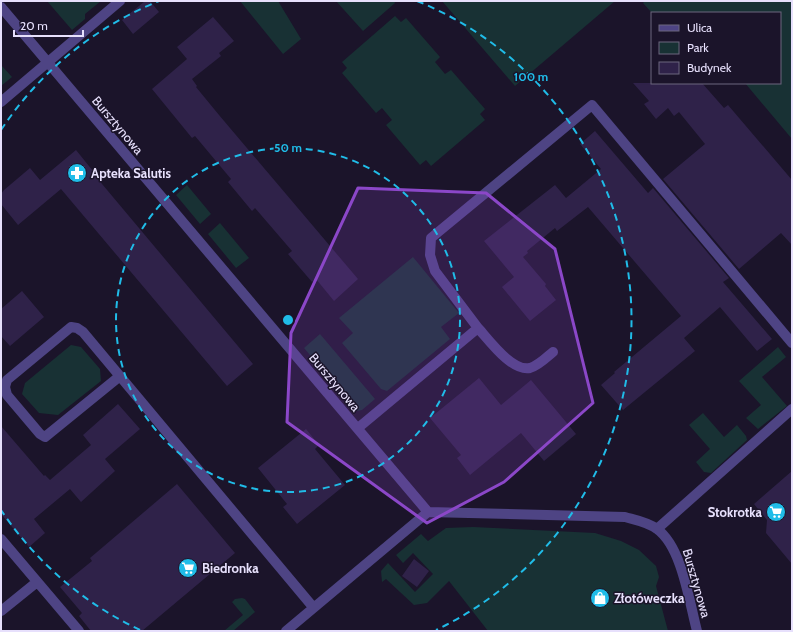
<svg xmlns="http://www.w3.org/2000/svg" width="793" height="632" viewBox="0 0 793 632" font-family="Cabin,sans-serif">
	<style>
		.green { fill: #183134 }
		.building { fill: #2f2249 }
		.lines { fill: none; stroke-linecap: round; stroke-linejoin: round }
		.minor { stroke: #4e4484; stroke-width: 10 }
		.marked { fill: #8b47c8; fill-opacity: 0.2; stroke: #8b47c8; stroke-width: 3; stroke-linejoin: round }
		.ring { fill: none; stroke: #20bce8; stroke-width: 2; stroke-dasharray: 7 5 }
		.labels { text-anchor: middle; stroke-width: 3; stroke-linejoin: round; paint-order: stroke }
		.street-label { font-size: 13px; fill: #e7e0fc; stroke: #1b142a }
		.poi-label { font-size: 13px; font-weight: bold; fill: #e7e0fc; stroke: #1b142a; text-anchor: start }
		.centre { fill: #20bce8; stroke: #1b142a; stroke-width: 2 }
		.ring-label { font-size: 12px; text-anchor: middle; font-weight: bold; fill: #20bce8; stroke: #1b142a; stroke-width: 3; stroke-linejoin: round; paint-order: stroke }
	</style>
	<rect width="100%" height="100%" fill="#1b142a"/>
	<!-- green -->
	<path class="green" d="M47 1H101L85 14V19L72 30Z
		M240 1H278L301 39 283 54Z
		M336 1H394L395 3 363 31Z
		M442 1H615L515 86Z
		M645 1H792V139L745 83H780V13H652L643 3Z
		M395 16 401 22 406 18 440 57 435 62 445 74 451 70 485 109 480 114 485 120 431 166 426 160 420 165 386 125 392 120 382 108 376 113 342 73 347 68 342 62Z
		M2 66 12 77 1 86V67Z
		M187 185 211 214 200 224 176 195Z
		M220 223 249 258 236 268 208 234Z
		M413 257 459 313 441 327 450 339 387 391 381 389 342 343 353 333 339 318Z
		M320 334 375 399 362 410 357 411 304 348Z
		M71 345 81 347 100 369 101 381 58 415 39 413 22 394 25 383Z
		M778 347 786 357 762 377 787 406 758 429 746 418 761 405 739 381Z
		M703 413 724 437 737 425 746 436 747 440 711 473 704 472 696 462 710 449 689 425Z
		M473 527 595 533 621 541 639 550 656 566 659 577 656 586 668 631H488L449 581 427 603 414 605 386 579 382 582 381 571 388 563 415 592 433 574 413 553 403 563 396 555 421 534 428 541 446 528Z
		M242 598 245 599 255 612 233 631H224L243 615 232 602 235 599Z"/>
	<!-- building -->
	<path class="building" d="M145 1H150L159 12 133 34 122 20Z
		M213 17 234 41 219 53 221 56 192 79 197 86 196 87 219 115 358 279 334 301 316 279 312 282 288 254 292 251 255 208 252 211 228 182 231 179 195 136 192 138 152 89 187 59 177 47Z
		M633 83H702L724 108 728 105 792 180V245L781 233 739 269 663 179 705 144 679 112 674 116 668 108 656 119 644 104 649 101Z
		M595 131 648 193 653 188 729 278 723 282 772 339 757 351 720 307 684 338 695 351 623 410 601 385 615 373 614 372 681 316 588 207 557 231 555 228 527 251 528 253 523 257 546 284 545 286 556 300 530 321 502 287 514 277 484 241 555 185 566 198 601 169 580 144Z
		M76 150 93 171 92 172 253 364 227 386 61 189 18 225 1 204V194L4 190 30 168 40 180Z
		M22 291 44 317 10 346 1 336V309Z
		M479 378 501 405 531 380 576 434 544 461 521 433 470 475 457 458 461 455 430 418Z
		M118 404 140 429 105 459 115 471 81 502 70 489 34 519 45 533 29 547 1 514V426L44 476 45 475 50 480 91 445 83 435Z
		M306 429 319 445 315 449 345 485 297 524 283 507 287 504 258 468Z
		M792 471V564L766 533 767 520 754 504Z
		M177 484 235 553 142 631H91L79 616 82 613 60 587 92 561 90 558Z
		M414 559 429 571 417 587 402 576Z"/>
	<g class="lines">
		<!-- minor -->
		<path class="minor" d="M1 7 428 512 625 517C636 520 648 522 657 529 682 547 689 601 697 631
			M1 102 120 1
			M478 328C489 340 512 372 530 368 538 366 547 357 553 352
			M120 376 45 437 40 434 7 395 5 387 7 380 71 327 77 328 83 332 313 607
			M358 428 478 328 435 271 430 255 431 238 592 105 792 343
			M657 529 792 409
			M1 539 79 631
			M1 611 37 582
			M286 631 428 512"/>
	</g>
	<!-- marked area -->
	<path class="marked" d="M358 188 486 193 555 249 593 403 504 482 427 523 287 422 291 333Z"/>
	<!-- distance rings -->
	<g class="ring">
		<circle cx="288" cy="320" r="172"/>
		<path d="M140 630A344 344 0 0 1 1 510M1 130A344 344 0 0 1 159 1M417 1A344 344 0 0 1 436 630"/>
	</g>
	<!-- icons -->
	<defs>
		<symbol id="pharmacy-disc" viewBox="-11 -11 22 22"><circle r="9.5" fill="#20bce8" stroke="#1b142a"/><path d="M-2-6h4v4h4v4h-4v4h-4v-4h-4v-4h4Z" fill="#fff"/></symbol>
		<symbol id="supermarket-disc" viewBox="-11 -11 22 22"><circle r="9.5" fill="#20bce8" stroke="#1b142a"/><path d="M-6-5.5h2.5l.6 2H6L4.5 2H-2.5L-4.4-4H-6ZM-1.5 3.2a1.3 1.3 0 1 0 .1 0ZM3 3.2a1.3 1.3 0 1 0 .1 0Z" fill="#fff"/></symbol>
		<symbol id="shop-disc" viewBox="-11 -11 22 22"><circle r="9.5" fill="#20bce8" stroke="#1b142a"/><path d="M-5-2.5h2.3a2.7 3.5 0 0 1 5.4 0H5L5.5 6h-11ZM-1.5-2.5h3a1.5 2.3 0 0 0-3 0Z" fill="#fff"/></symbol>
	</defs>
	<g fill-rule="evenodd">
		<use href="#pharmacy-disc" x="66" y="162" width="22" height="22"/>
		<use href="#supermarket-disc" x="765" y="501" width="22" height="22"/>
		<use href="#supermarket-disc" x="177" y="557" width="22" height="22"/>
		<use href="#shop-disc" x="589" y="587" width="22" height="22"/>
	</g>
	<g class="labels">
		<!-- street labels -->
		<g class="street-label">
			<text transform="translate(118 125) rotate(50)" y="5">Bursztynowa</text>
			<text transform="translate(335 382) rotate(50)" y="5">Bursztynowa</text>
			<text transform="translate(697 583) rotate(74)" y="5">Bursztynowa</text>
		</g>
		<!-- poi labels -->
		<g class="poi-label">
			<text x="91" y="178">Apteka Salutis</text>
			<text x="762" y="517" text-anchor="end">Stokrotka</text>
			<text x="202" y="573">Biedronka</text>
			<text x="614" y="603">Złotóweczka</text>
		</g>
	</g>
	<circle cx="288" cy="320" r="6" class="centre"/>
	<g class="ring-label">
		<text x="531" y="81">100 m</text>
		<text x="288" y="152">50 m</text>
	</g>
	<!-- border -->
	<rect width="793" height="632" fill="none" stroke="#e7e0fc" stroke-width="4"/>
	<!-- legend -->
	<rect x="651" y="12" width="130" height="72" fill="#1b142a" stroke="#6d667e"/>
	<rect x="659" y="25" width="20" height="6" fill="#4e4484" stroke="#6d667e"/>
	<text x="687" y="32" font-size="12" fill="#e7e0fc">Ulica</text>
	<rect x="659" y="42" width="20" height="12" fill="#183134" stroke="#6d667e"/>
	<text x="687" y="52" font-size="12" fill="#e7e0fc">Park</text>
	<rect x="659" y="62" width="20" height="12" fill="#2f2249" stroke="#6d667e"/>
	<text x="687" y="72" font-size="12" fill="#e7e0fc">Budynek</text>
	<!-- scale -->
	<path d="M14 30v6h69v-6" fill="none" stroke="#e7e0fc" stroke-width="2"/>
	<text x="20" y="30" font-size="12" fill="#e7e0fc" stroke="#1b142a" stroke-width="3" paint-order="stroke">20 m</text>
</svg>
